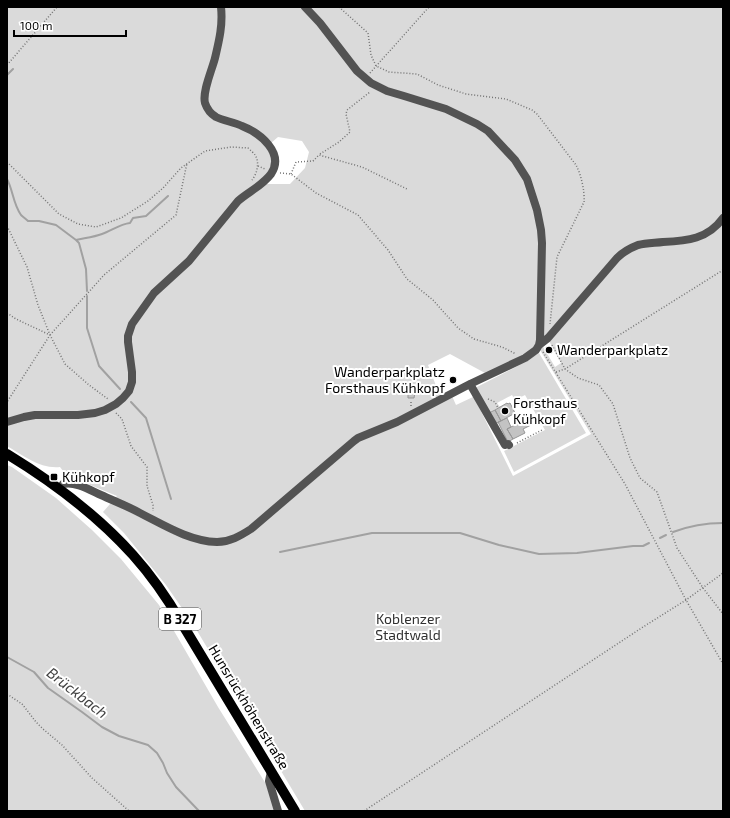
<svg xmlns="http://www.w3.org/2000/svg" width="730" height="818" viewBox="0 0 730 818" font-family="'Exo 2',sans-serif">
	<style>
		.green { fill: #dadada; fill-rule: evenodd }
		.lines { fill: none; stroke-linecap: round; stroke-linejoin: round }
		.stream { stroke: #a1a1a1; stroke-width: 2 }
		.building { fill: #c3c3c3; stroke: #979797 }
		.path { stroke: #757575; stroke-width: 1.5; stroke-dasharray: 1 2; stroke-linecap: butt }
		.minor { stroke: #535353; stroke-width: 8 }
		.major { stroke: #000; stroke-width: 10 }
		.poi-dot { fill: #000; stroke: #fff; stroke-width: 1.5 }
		.labels { text-anchor: middle; stroke-width: 4; stroke-linejoin: round; paint-order: stroke }
		.shield { fill: #fff; stroke: #4c4c4c; stroke-width: 1 }
		.shield-label { font-size: 13px; font-weight: bold; fill: #000 }
		.poi-label { font-size: 14px; fill: #000; stroke: #fff; text-anchor: start }
		.park-label { font-size: 14px; fill: #313131; stroke: #fff }
		.street-label { font-size: 14px; fill: #000; stroke: #fff }
		.water-label { font-size: 15px; font-style: italic; fill: #424242; stroke: #fff }
	</style>
	<rect width="100%" height="100%" fill="#fff"/>
	<!-- green -->
	<path class="green" d="M7 7H723V811H305L193 624 166 585 124 533 103 512 117 496 66 475 60 467C40 469 24 456 7 446V427H8L7 423ZM278 137 302 141 309 152 305 168 290 184H266L277 155 271 143ZM549 341 561 363 555 367 542 345ZM540 350 591 434 513 476 470 389ZM450 354 485 373 440 396 428 365ZM469 387 473 397 456 405 452 396Z
		M539 353 586 433 514 472 504 451 545 430 525 395 515 400 512 395 497 403 500 407 489 413 475 388 514 368Z
		M7 465 12 467 56 498 92 530 121 559 159 605 218 707 266 784 275 811H7Z"/>
	<g class="lines">
		<!-- stream -->
		<path class="stream" d="M7 75 13 69
			M7 179C13 190 13 204 21 215 23 217 26 219 28 221H39L56 225 76 240C85 238 94 237 102 234 111 231 120 224 130 223L133 218 146 216 168 196
			M76 240 79 243 86 269 87 291
			M87 296V328L99 366 120 389
			M131 402 146 418 171 499
			M673 532C689 526 706 523 723 523
			M660 538 666 535
			M280 552 372 533H460L499 545 539 554 577 553 633 546H643L649 543
			M7 657 34 672 48 688 82 712 102 727 119 736 148 745 157 753 163 763 167 773 176 787 199 811"/>
	</g>
	<!-- building -->
	<path class="building" d="M408 392H415L414 398H408Z
		M507 403 508 404 510 403 515 413 501 421 495 410Z
		M495 410 501 421 495 424 489 413Z
		M507 418 511 427 507 429 513 439 508 442 498 422Z
		M529 418 533 424 523 429 525 433 513 439 507 429Z"/>
	<g class="lines">
		<!-- path -->
		<path class="path" d="M339 7 368 33 371 55 376 66 389 72 417 74 438 85 466 94 506 99 532 110 537 114 576 165C581 174 585 192 584 202L557 257 550 324
			M7 65 57 7
			M370 73 429 7
			M320 154 339 142 350 132 346 114 347 110 370 92
			M7 162 59 214 78 224 96 227 121 218 148 201 163 188 181 168 205 151 231 147 248 148C251 151 254 153 255 155 260 162 257 174 252 180
			M258 166 265 169
			M280 173 291 174 316 193 358 215 388 250 407 279 433 300 458 328 474 339 502 347 516 354
			M291 174 296 162 313 161 319 155 362 167 407 189
			M7 226 27 267 38 305 50 335 7 402
			M7 313 16 319 50 335 65 364 89 385 108 399
			M50 335 104 275 176 215 187 163
			M552 345 565 369 578 378 599 385 613 404 630 458 640 478 657 492 677 548 703 588 723 614
			M543 352 625 484 686 600 723 664
			M556 372 565 369 723 270
			M488 399 495 402 498 408
			M411 406V400
			M116 413 122 419 131 446 147 467V486L153 505V511
			M517 443 542 430
			M7 694 22 704 26 709 36 722 43 729 62 745 92 778 129 811
			M364 811 643 627 686 600 723 573"/>
		<!-- minor -->
		<path class="minor" d="M305 7 320 23 357 71 371 83 387 91 404 96 446 109 477 124 488 131 515 160 527 179 537 210 541 230 542 243 540 340 539 345
			M470 384 505 445 508 444 509 445
			M7 422 24 417 35 415H78L95 413 105 410 116 404 123 398 129 391 132 382V372L128 342V336L132 324 154 293 189 261 238 201C248 192 262 186 271 174 285 153 260 133 242 126 234 122 224 121 216 117 211 114 207 109 205 103 202 92 212 70 215 58 219 41 223 25 221 7
			M59 489 63 484C75 481 90 490 101 495 114 501 127 506 140 513 164 525 189 541 217 542 230 542 240 536 251 529L354 441 358 438 397 422 470 384 525 358 536 350 539 345 548 338 617 258C623 252 630 248 638 245 646 243 655 243 663 242 687 241 708 239 723 218
			M271 771 269 781 278 811"/>
		<!-- major -->
		<path class="major" d="M7 454C53 482 97 515 133 555 151 575 167 598 181 622L295 811"/>
	</g>
	<!-- markers -->
	<g class="poi-dot">
		<circle cx="549" cy="350" r="4"/>
		<circle cx="453" cy="380" r="4"/>
		<circle cx="505" cy="411" r="4"/>
		<rect x="50" y="473" width="8" height="8" rx="2"/>
	</g>
	<g class="labels">
		<!-- shield labels -->
		<rect class="shield" x="159" y="608" width="42" height="22" rx="3"/>
		<g class="shield-label">
			<text x="180" y="624">B 327</text>
		</g>
		<!-- poi labels -->
		<g class="poi-label">
			<text x="557" y="355">Wanderparkplatz</text>
			<text x="445" y="377" text-anchor="end">Wanderparkplatz<tspan x="445" dy="16">Forsthaus Kühkopf</tspan></text>
			<text x="513" y="408">Forsthaus<tspan x="513" dy="16">Kühkopf</tspan></text>
			<text x="62" y="482">Kühkopf</text>
		</g>
		<!-- park labels -->
		<g class="park-label">
			<text x="408" y="624">Koblenzer<tspan x="408" dy="16">Stadtwald</tspan></text>
		</g>
		<!-- street labels -->
		<g class="street-label">
			<text transform="translate(249 707) rotate(59)" y="5">Hunsrückhöhenstraße</text>
		</g>
		<!-- water labels -->
		<g class="water-label">
			<text transform="translate(77 693) rotate(38)" y="5">Brückbach</text>
		</g>
	</g>
	<!-- border -->
	<rect width="730" height="818" fill="none" stroke="#000000" stroke-width="16"/>
	<!-- scale -->
	<path d="M14 30v6h112v-6" fill="none" stroke="#000000" stroke-width="2"/>
	<text x="20" y="30" font-size="12" fill="#000000" stroke="#ffffff" stroke-width="3" paint-order="stroke">100 m</text>
</svg>
